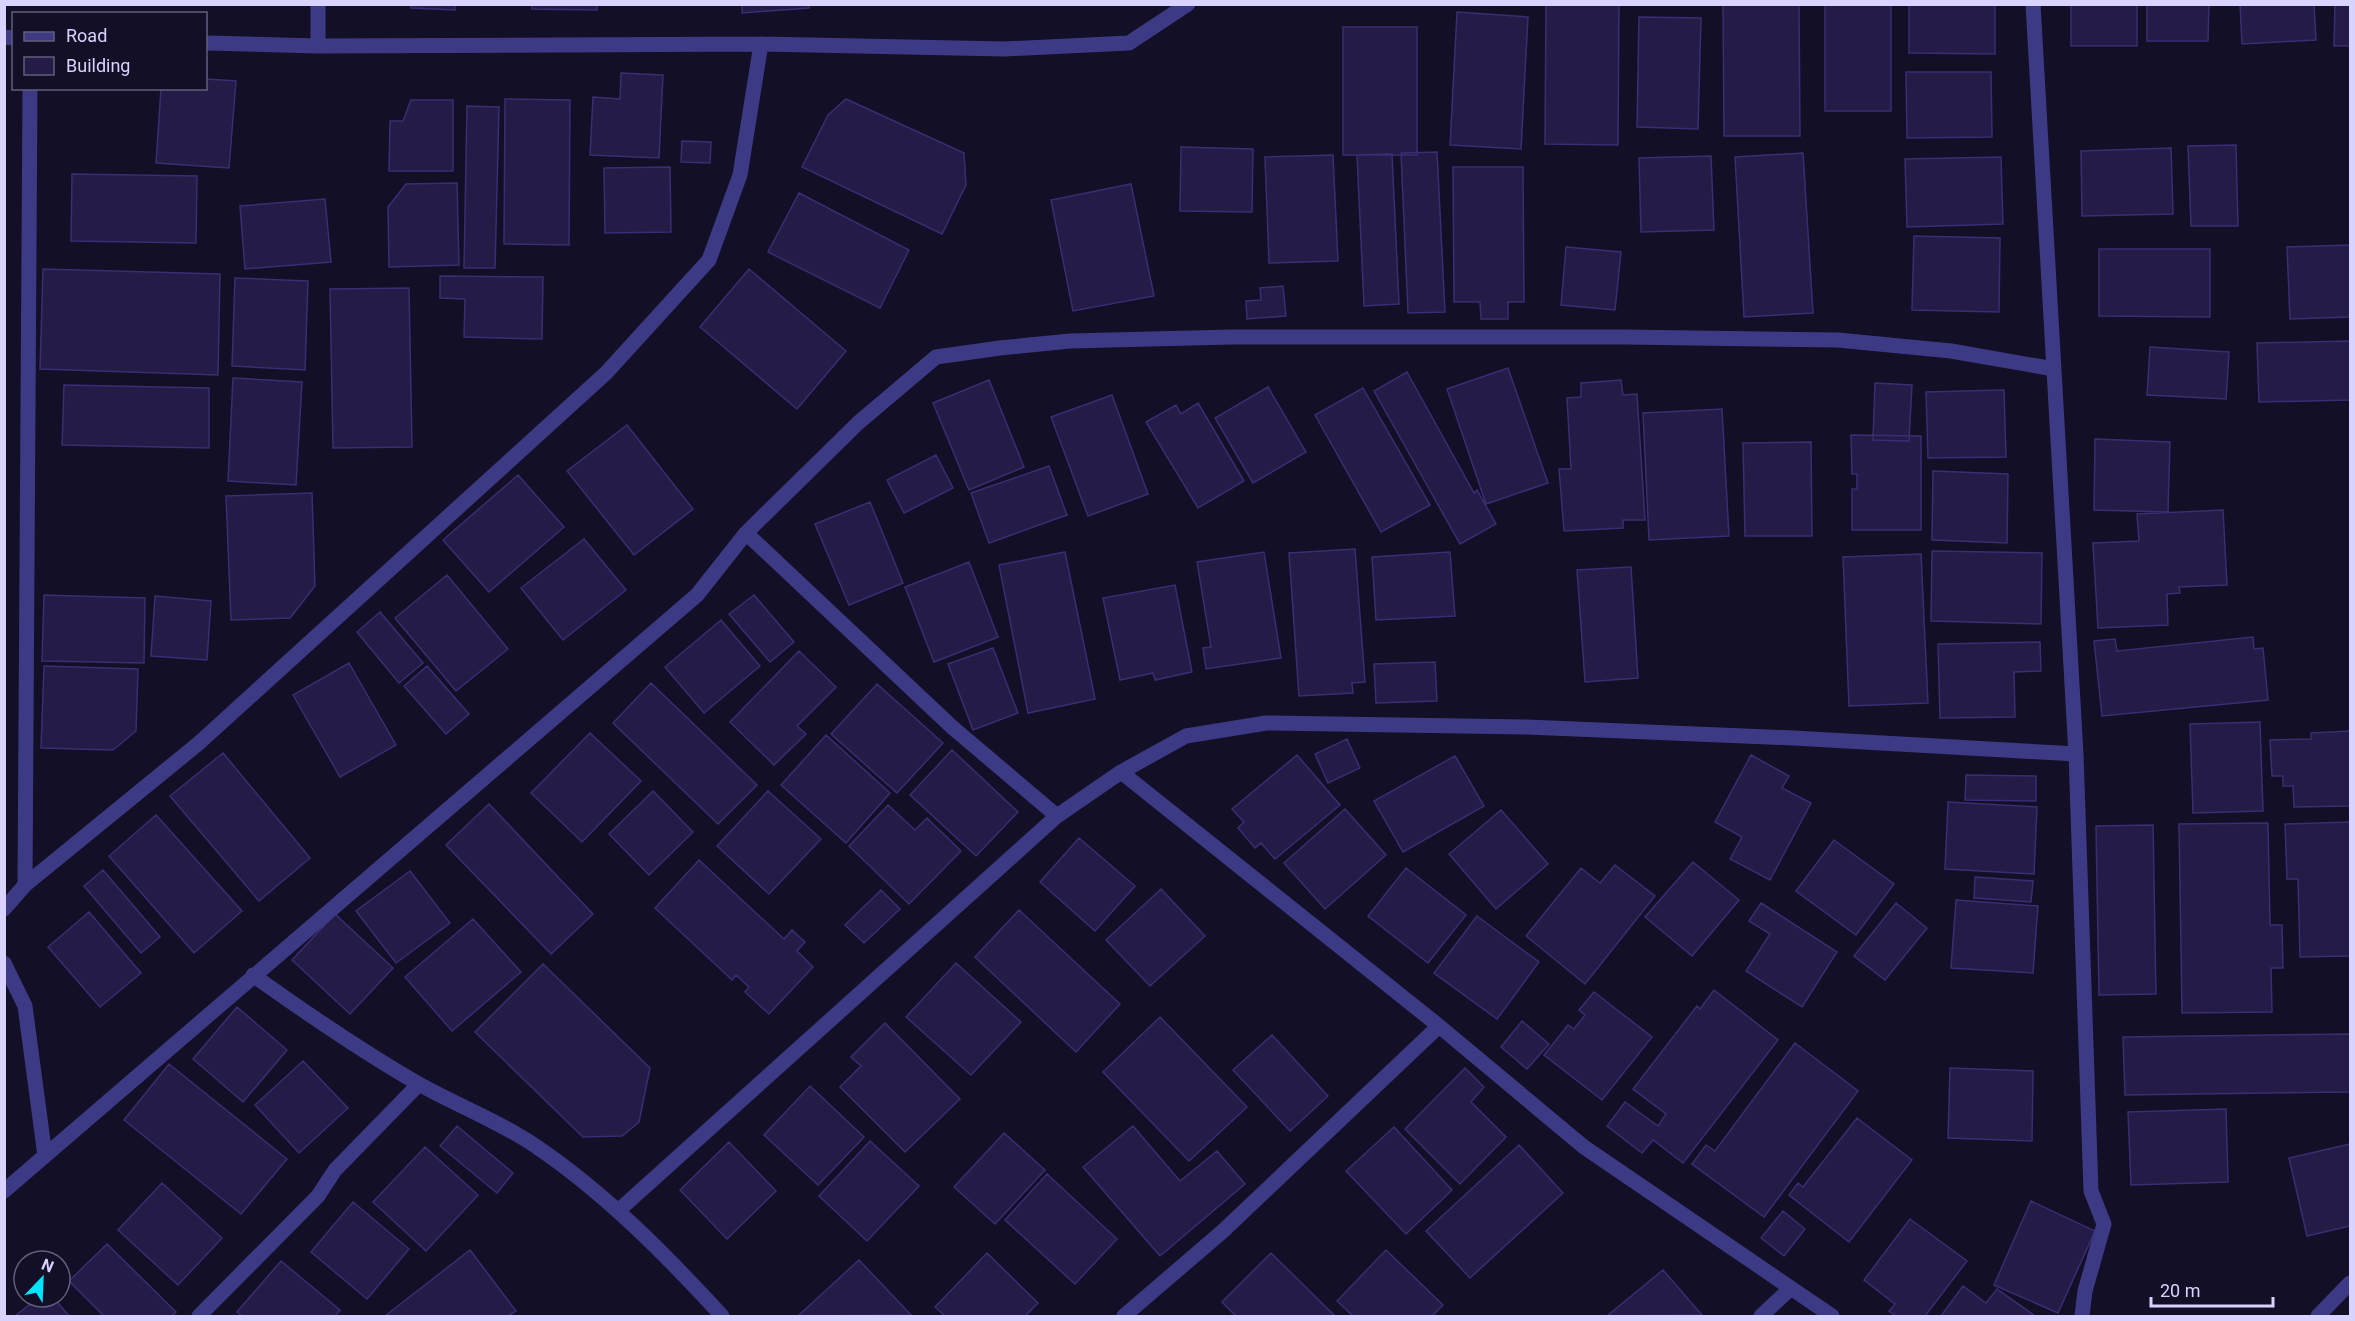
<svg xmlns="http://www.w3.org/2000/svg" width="2355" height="1321" viewBox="0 0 2355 1321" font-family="Roboto,sans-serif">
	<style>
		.building { fill: #241b47; stroke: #3b2d73; stroke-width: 1.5 }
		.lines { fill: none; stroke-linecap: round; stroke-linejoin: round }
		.minor { stroke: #3d3a85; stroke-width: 15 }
	</style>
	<rect width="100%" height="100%" fill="#130f26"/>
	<!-- building -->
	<path class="building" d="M411 4H455V10L411 8Z
		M532 4H597V10L532 9Z
		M742 4H809V8L742 13Z
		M1546 4H1619L1618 145 1545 144Z
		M1723 4H1799L1800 136H1724Z
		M1825 4H1891V111H1825Z
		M1909 4H1995V54L1909 53Z
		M2071 4H2137V46H2071Z
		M2147 4H2209L2208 41H2147Z
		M2240 4H2314L2316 40 2242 44Z
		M2335 4H2350V46H2334Z
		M1457 12 1528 17 1521 149 1450 145Z
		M1639 17 1701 18 1698 129 1637 127Z
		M1343 27H1417V155H1343Z
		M1906 72H1991L1992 137 1907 138Z
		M621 73 663 75 659 158 590 155 593 97 620 99Z
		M206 79 236 81 229 168 156 163 161 88H206Z
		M505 99 570 100 569 245 504 244Z
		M846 99 964 153 966 185 942 234 802 167 828 115Z
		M411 100H453V171H389L390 121H403Z
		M467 106 499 107 495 268H464Z
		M682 141 711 142 710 163 681 162Z
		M2236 145 2238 226H2191L2188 146Z
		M1181 147 1253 149 1252 212 1180 211Z
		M2171 148 2173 214 2082 216 2081 151Z
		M1437 152 1445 312 1408 313 1401 153Z
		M1803 153 1813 313 1744 317 1735 157Z
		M1392 154 1399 304 1364 306 1357 155Z
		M1333 155 1338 261 1269 263 1265 157Z
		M1711 156 1714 230 1641 232 1639 158Z
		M2001 157 2003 224 1907 227 1905 159Z
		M670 167 671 232 605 233 604 168Z
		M1453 167H1523L1524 302H1508V319H1481L1480 302H1454Z
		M72 174 197 176 196 243 71 241Z
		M457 183 459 265 389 267 388 207 406 184Z
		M1131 184 1154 296 1073 311 1051 200Z
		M799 193 909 250 880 308 768 252Z
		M325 199 331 262 245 269 240 206Z
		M1914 236 2000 238 1999 312 1912 310Z
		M2350 245V317L2290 319 2287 247Z
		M1566 247 1621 252 1615 310 1561 305Z
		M2099 249H2210V317L2099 316Z
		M43 269 220 274 218 375 40 369Z
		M749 269 846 351 797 409 700 327Z
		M440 276 543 277 542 339 464 337 465 299 440 298Z
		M235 278 308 281 305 370 232 366Z
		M1283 286 1286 316 1247 319 1246 301 1261 300 1260 288Z
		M409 288 412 447 333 448 330 289Z
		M2350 341V400L2259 402 2257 343Z
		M2150 347 2229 352 2226 399 2147 395Z
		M1508 368 1548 483 1486 504 1447 389Z
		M1407 372 1474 493 1477 490 1496 524 1460 544 1374 391Z
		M233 378 302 382 296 485 228 481Z
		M989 380 1024 467 969 490 933 403Z
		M1621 380 1623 395 1637 394 1645 520H1623V528L1564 531 1559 469H1571L1567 398 1581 397V383Z
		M1875 383 1912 385 1909 441 1873 440Z
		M64 385 209 388V448L62 445Z
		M1268 387 1306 452 1253 483 1215 418Z
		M1363 388 1430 505 1381 532 1315 415Z
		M2004 390 2006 457 1928 458 1926 392Z
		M1112 395 1148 494 1088 516 1051 417Z
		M1198 403 1244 481 1198 508 1146 422 1176 405 1181 414Z
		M1722 409 1729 536 1649 540 1643 413Z
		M627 425 693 509 634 555 567 471Z
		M1851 435 1921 436V530H1852V489H1857V474H1852Z
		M2095 439 2170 442 2168 512 2094 510Z
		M1811 442 1812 536H1745L1743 443Z
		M936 455 953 488 904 513 887 480Z
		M1049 466 1067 515 989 543 971 493Z
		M1933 471 2008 474 2007 543 1932 540Z
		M518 475 564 527 489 592 443 540Z
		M312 493 315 586 290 618 231 620 226 496Z
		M870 502 903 583 849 605 815 524Z
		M2223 510 2227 585 2179 587 2180 593 2167 594 2168 625 2098 628 2093 543 2139 541 2137 514Z
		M584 539 626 590 563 640 521 588Z
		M1355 549 1365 682 1352 683 1353 693 1299 696 1289 553Z
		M1932 551 2042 553 2041 624 1931 621Z
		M1065 552 1095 699 1028 713 999 565Z
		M1264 552 1281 658 1206 669 1203 648 1211 647 1197 562Z
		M1450 552 1455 616 1376 620 1372 557Z
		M1921 554 1928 703 1849 706 1843 557Z
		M969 562 998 637 934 662 905 587Z
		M1631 567 1638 678 1585 682 1577 570Z
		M447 575 508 649 456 691 395 618Z
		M1175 585 1192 672 1155 680 1153 673 1120 680 1103 598Z
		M44 595 145 598 144 663 42 661Z
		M754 595 794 642 770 662 729 614Z
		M155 596 211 601 207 660 151 656Z
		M380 612 423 663 399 683 357 632Z
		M721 620 760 666 704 713 665 667Z
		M2253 637 2254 649 2263 648 2268 700 2102 716 2094 641 2115 639 2117 651Z
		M2040 642 2041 671 2014 672 2015 717 1940 718 1938 644Z
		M993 648 1018 713 973 730 948 664Z
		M799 651 836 687 797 726 806 734 774 765 730 722Z
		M1435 662 1437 701 1376 703 1374 664Z
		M349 663 396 745 340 777 293 695Z
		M44 666 138 669 136 731 113 750 41 748Z
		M427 666 469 714 446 734 404 686Z
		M651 683 757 785 718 824 613 723Z
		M877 684 943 743 897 793 831 734Z
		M2260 722 2263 811 2193 813 2190 724Z
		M2350 731V806L2294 807 2293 786H2283V776H2272L2270 740 2311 739V733Z
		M590 733 641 781 582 842 531 793Z
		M826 735 890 793 846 843 781 785Z
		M1347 739 1360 768 1328 783 1315 754Z
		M952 750 1018 812 976 856 910 795Z
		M223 753 310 858 259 901 170 796Z
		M1297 755 1340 805 1275 859 1261 843 1255 848 1238 828 1244 822 1232 809Z
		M1751 755 1789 776 1782 788 1811 803 1770 880 1730 859 1742 837 1715 822Z
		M1455 756 1484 806 1403 852 1374 801Z
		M1966 775 2036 776V801L1965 800Z
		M653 791 693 832 649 875 609 834Z
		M768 791 821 839 769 894 717 846Z
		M1948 802 2037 807 2034 874 1945 869Z
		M489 804 593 914 551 954 446 845Z
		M888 805 915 830 927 818 961 851 909 904 849 846Z
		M1345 809 1386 855 1325 909 1284 863Z
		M1501 810 1548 864 1496 909 1449 854Z
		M156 815 242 911 194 953 109 856Z
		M2350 822V956L2300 957 2298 879H2287L2285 824Z
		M2268 823 2270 925H2282L2283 968H2271L2272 1012 2182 1013 2179 824Z
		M2153 825 2156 994 2099 995 2096 826Z
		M1079 838 1135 886 1095 931 1040 882Z
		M1834 840 1894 884 1856 935 1796 891Z
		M699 860 784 939 792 930 805 942 797 951 813 967 769 1014 745 992 749 987 736 975 732 980 655 908Z
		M1693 862 1739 900 1692 956 1645 917Z
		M1615 865 1655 896 1585 984 1526 936 1581 868 1600 883Z
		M1406 868 1466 915 1428 963 1368 916Z
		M103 870 160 937 141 953 84 886Z
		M410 871 450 923 396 963 356 911Z
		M1975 877 2033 881 2031 902 1974 898Z
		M1161 889 1205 936 1150 986 1106 940Z
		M881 890 900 909 864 943 845 925Z
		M1956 900 2038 906 2033 973 1951 968Z
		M1761 903 1837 952 1802 1007 1746 971 1770 934 1749 921Z
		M1896 903 1927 928 1885 980 1854 956Z
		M1019 910 1120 1004 1076 1052 975 957Z
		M89 912 141 973 100 1007 48 947Z
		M335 914 393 968 350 1014 292 960Z
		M1477 916 1539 962 1497 1019 1434 973Z
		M473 919 521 972 452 1031 405 977Z
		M956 963 1021 1022 971 1075 906 1017Z
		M543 964 650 1068 639 1122 622 1136 583 1137 475 1032Z
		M1714 990 1778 1040 1683 1163 1653 1140 1642 1153 1607 1126 1625 1102 1658 1126 1666 1114 1633 1089 1697 1006 1700 1009Z
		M1594 992 1652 1037 1602 1100 1544 1055 1568 1025 1574 1029 1585 1015 1579 1010Z
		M237 1007 287 1050 243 1102 193 1059Z
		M1160 1017 1247 1107 1189 1161 1103 1072Z
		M1522 1021 1549 1044 1527 1069 1501 1047Z
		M885 1023 960 1099 905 1152 840 1087 861 1066 851 1057Z
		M2350 1034V1092L2125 1095 2123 1037Z
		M1272 1035 1328 1096 1290 1131 1233 1070Z
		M1795 1043 1858 1091 1764 1217 1692 1164 1706 1145 1715 1151Z
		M303 1061 348 1108 299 1153 255 1105Z
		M169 1064 287 1159 241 1214 124 1120Z
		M1465 1068 1484 1087 1471 1102 1506 1137 1460 1184 1405 1129Z
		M1950 1068 2033 1071 2032 1141 1948 1138Z
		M810 1086 864 1137 818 1185 764 1135Z
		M2226 1109 2228 1182 2131 1185 2128 1112Z
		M1857 1118 1912 1160 1849 1242 1789 1195 1798 1183 1803 1187Z
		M457 1126 513 1173 497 1193 440 1146Z
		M1133 1126 1180 1181 1217 1151 1245 1184 1160 1256 1083 1167Z
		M1394 1127 1452 1190 1406 1234 1346 1171Z
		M1004 1133 1045 1170 995 1224 954 1187Z
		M870 1141 919 1186 867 1241 819 1196Z
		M729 1142 776 1191 727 1239 680 1190Z
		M2350 1144V1226L2307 1236 2289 1158Z
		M1519 1145 1563 1193 1470 1278 1426 1231Z
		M425 1147 478 1195 426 1251 373 1202Z
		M1047 1174 1117 1239 1075 1284 1005 1220Z
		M162 1183 222 1238 178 1285 118 1230Z
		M2031 1201 2095 1231 2058 1313 1994 1285Z
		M353 1202 409 1249 367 1299 311 1252Z
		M1783 1211 1805 1229 1784 1256 1761 1238Z
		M1910 1219 1967 1261 1925 1316H1896L1889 1311 1895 1304 1864 1280Z
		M107 1244 176 1312 172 1316H104L69 1281Z
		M470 1250 516 1311 508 1316H385Z
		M1386 1250 1443 1305 1432 1316H1353L1337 1301Z
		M987 1253 1038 1303 1025 1316H945L935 1307Z
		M1271 1253 1334 1315 1333 1316H1236L1222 1302Z
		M859 1260 911 1315 798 1316Z
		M281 1261 340 1310 335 1316H242L237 1312Z
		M1663 1270 1702 1315 1607 1316Z
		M1963 1286 1986 1303 1997 1289 2035 1316H1941Z
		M39 1297H53L69 1316H15Z"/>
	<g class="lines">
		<!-- minor -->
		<path class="minor" d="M2033 4 2076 754 2091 1191 2104 1224 2085 1291 2082 1316
			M4 37 14 38
			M206 43 318 46 761 44 1004 49 1129 43 1188 4
			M318 46V4
			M746 533 952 727 1057 816
			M1121 772 1439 1026 1584 1147 1832 1316
			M25 885 30 88
			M4 909 25 885 199 743 606 373 709 260 740 175 761 44
			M4 963 25 1006 45 1156
			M253 975C306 1013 360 1050 417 1083 456 1105 499 1121 537 1147 606 1194 666 1255 722 1316
			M4 1191 697 595 746 533 858 423 936 357 1000 348 1070 341 1232 337H1625L1838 340 1951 351 2054 369
			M618 1211 1057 816 1121 772 1186 736 1266 723 1527 727 1794 738 2076 754
			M199 1316 318 1196 335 1170 419 1084
			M1124 1316 1223 1231 1439 1026
			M1761 1316 1791 1288
			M2318 1316 2350 1283"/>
	</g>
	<!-- border -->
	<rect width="2355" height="1321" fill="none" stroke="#d9d4ff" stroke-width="12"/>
	<!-- legend -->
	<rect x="12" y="12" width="195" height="78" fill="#130f26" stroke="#625e7d" stroke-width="1.5"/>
	<rect x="24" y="32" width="30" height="9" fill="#3d3a85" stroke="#625e7d" stroke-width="1.5"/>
	<text x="66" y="42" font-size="18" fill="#d9d4ff">Road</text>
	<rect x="24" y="57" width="30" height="18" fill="#241b47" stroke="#625e7d" stroke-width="1.5"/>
	<text x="66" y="72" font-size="18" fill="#d9d4ff">Building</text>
	<!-- north arrow -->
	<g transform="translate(42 1279) rotate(23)"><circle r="28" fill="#130f26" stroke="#625e7d" stroke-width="1.5"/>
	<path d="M0-4.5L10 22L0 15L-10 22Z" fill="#00e5ff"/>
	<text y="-9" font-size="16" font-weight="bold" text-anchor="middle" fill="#d9d4ff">N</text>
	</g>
	<!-- scale -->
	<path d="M2151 1297v9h122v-9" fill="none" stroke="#d9d4ff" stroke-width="3"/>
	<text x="2160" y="1297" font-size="18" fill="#d9d4ff" stroke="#130f26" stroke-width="4.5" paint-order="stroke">20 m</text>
</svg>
